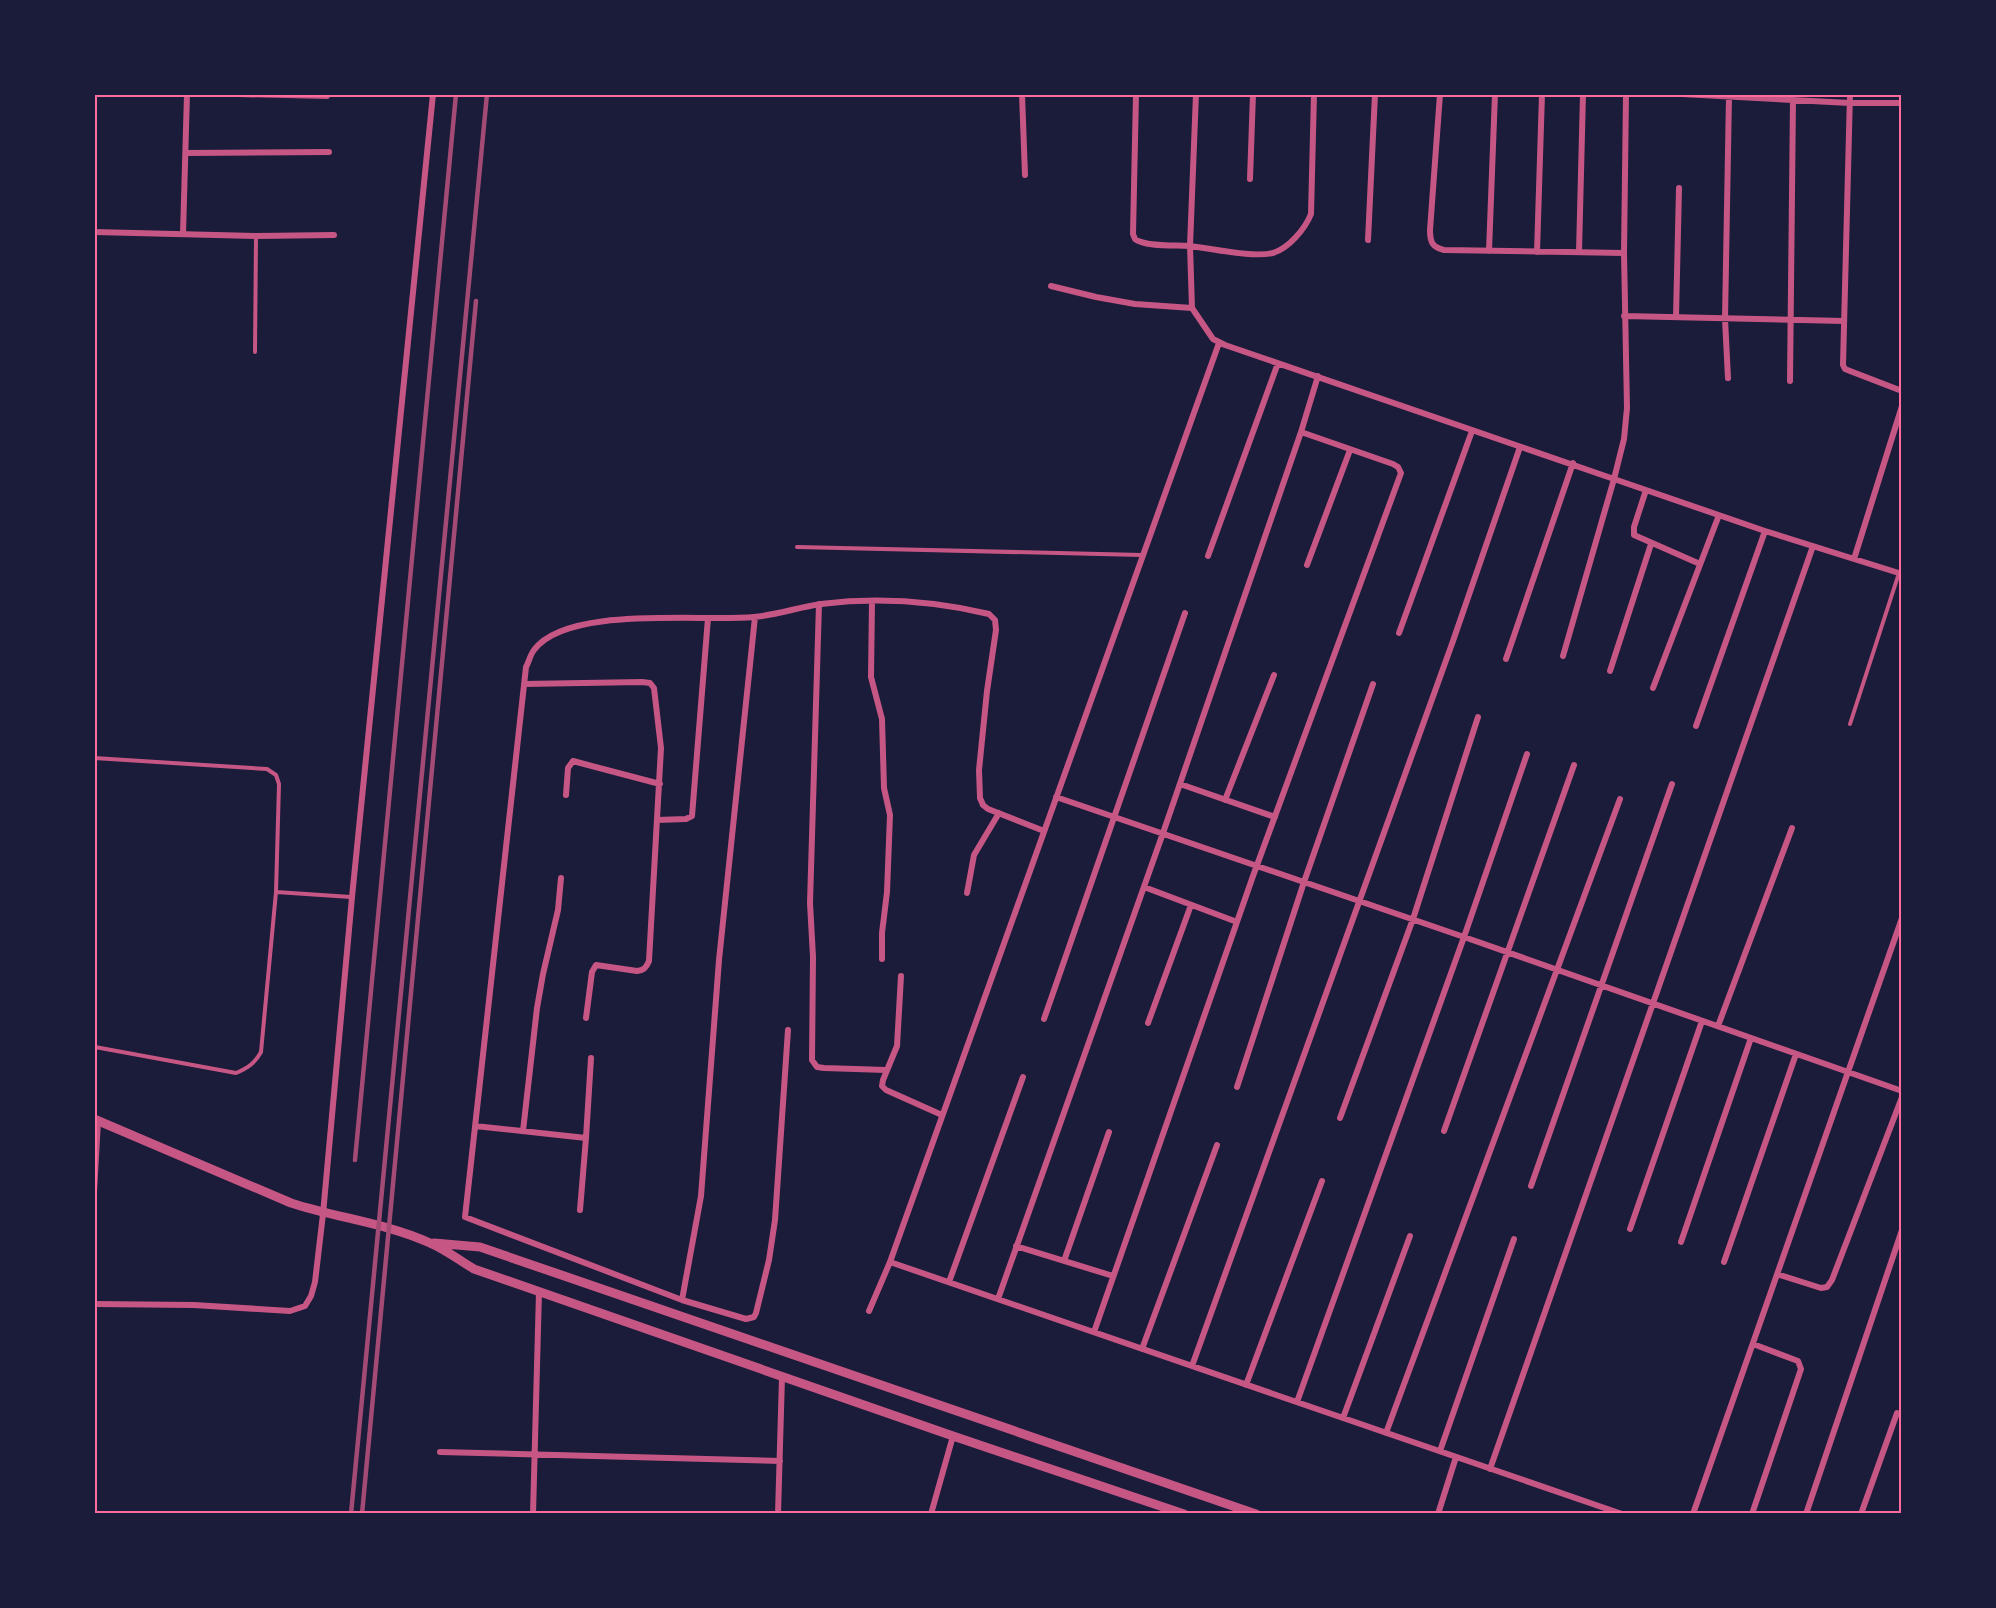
<svg xmlns="http://www.w3.org/2000/svg" width="1996" height="1608" viewBox="0 0 1996 1608" font-family="'Work Sans',sans-serif">
	<style>
		.lines { fill: none; stroke-linecap: round; stroke-linejoin: round }
		.service { stroke: #c65784; stroke-width: 4 }
		.minor { stroke: #c65784; stroke-width: 6 }
		.tertiary { stroke: #c65784; stroke-width: 9 }
		.rail { stroke: #a44b75; stroke-width: 4.5 }
		.neatline { fill: none; stroke: #ff6b9d; stroke-width: 2 }
	</style>
	<rect width="100%" height="100%" fill="#1b1b3a"/>
	<g class="lines">
		<!-- service -->
		<path class="service" d="M255 352 256 236
			M797 547 1142 555
			M1850 724 1899 573
			M94 758 267 769 276 775 279 784 276 892 351 897
			M95 1047 236 1073C248 1068 255 1063 261 1052L276 892"/>
		<!-- minor -->
		<path class="minor" d="M238 94 327 96
			M1022 94 1025 175
			M1136 94 1133 234 1135 239C1144 247 1176 245 1189 246 1212 248 1251 258 1273 253 1289 248 1305 229 1311 214L1314 94
			M1196 94 1190 246 1192 308 1213 339 1225 345 1614 479 1563 656
			M1440 94 1430 230C1430 242 1432 247 1444 250L1624 253
			M1626 94 1624 253 1627 408 1624 439 1614 479 1765 531 1902 574
			M1682 94 1850 103H1902
			M1850 94 1843 365 1845 369 1850 371 1902 391
			M186 153 329 152
			M1250 179 1253 94
			M94 232 256 236 334 235
			M183 234 187 94
			M1368 240 1375 94
			M1489 251 1495 94
			M1537 252 1542 94
			M1579 252 1583 94
			M1051 286 1096 297 1135 304 1192 308
			M1624 316 1844 321
			M1676 317 1679 188
			M1728 378 1725 319 1729 96
			M1790 381 1793 99
			M1646 490 1634 527V535L1700 564
			M1208 556 1278 363
			M1854 559 1902 406
			M1307 565 1350 450
			M872 601 871 677 882 719 884 788 890 815 887 892 882 933V959
			M819 604 810 903 813 957 812 1060 817 1067 824 1068 886 1070
			M1399 633 1472 431
			M1506 659 1573 463
			M1610 671 1651 544
			M524 684 642 682 650 683 654 688 661 748 649 961C646 968 644 970 637 971L596 965 592 972 586 1018
			M1653 688 1719 515
			M1696 726 1765 531
			M1180 784 1275 817
			M566 795 568 768 573 761 660 784
			M1056 797 1464 937 1902 1091
			M1225 800 1274 675
			M657 820 686 819 692 816 708 618
			M1144 887 1237 922
			M967 893 974 855 999 813
			M901 976 897 1046 883 1080 882 1086 886 1090 942 1115
			M1044 1019 1185 613
			M1148 1023 1191 905
			M1718 1026 1792 828
			M788 1030 775 1220 769 1260 756 1313 754 1317 746 1319 682 1300 465 1217 526 667C529 662 530 655 534 650 567 605 702 622 754 617 777 615 799 607 821 604 877 597 934 601 989 614L995 620 996 630 987 691 979 770 980 798 983 805 988 809 1044 831
			M1237 1087 1304 882 1373 684
			M1340 1118 1413 919 1478 717
			M475 1126 586 1138 591 1058
			M523 1131 537 1008 543 974 558 910 561 878
			M1444 1131 1574 765
			M1531 1186 1672 784
			M94 1192 98 1121
			M580 1210 586 1138
			M1630 1229 1702 1021
			M1681 1242 1751 1038
			M1016 1246 1113 1276
			M1064 1261 1109 1132
			M890 1262 1622 1514
			M1724 1262 1796 1054
			M1777 1274 1821 1288 1827 1287 1832 1280 1902 1097
			M949 1282 1023 1077
			M998 1299 1163 833 1301 432 1318 376
			M682 1300 701 1196 719 960 755 617
			M94 1304 194 1305 290 1311 305 1306 311 1296 315 1282 323 1214 352 897 433 94
			M869 1311 890 1262 1219 343
			M1094 1332 1253 876 1401 473 1398 467 1393 464 1301 432
			M1142 1349 1217 1145
			M1192 1366 1453 641 1520 447
			M1246 1385 1322 1181
			M1297 1402 1464 937 1527 754
			M1343 1418 1410 1236
			M1386 1433 1620 799
			M1440 1451 1514 1239
			M440 1452 780 1461
			M1490 1469 1813 546
			M533 1514 539 1292
			M778 1514 782 1377
			M931 1514 953 1436
			M1438 1514 1456 1457
			M1693 1514 1902 918
			M1752 1514 1801 1369 1798 1361 1753 1344
			M1806 1514 1902 1230
			M1861 1514 1897 1413"/>
		<!-- tertiary -->
		<path class="tertiary" d="M94 1119 291 1203C337 1218 386 1223 430 1243 445 1249 460 1261 474 1269L953 1436 1184 1514
			M434 1243 480 1247 1256 1514"/>
		<!-- rail -->
		<path class="rail" d="M355 1160 456 94
			M351 1514 487 94
			M362 1514 476 301"/>
	</g>
	<!-- border -->
	<rect width="1996" height="1608" fill="none" stroke="#1b1b3a" stroke-width="192"/>
	<rect x="96" y="96" width="1804" height="1416" class="neatline"/>
</svg>
